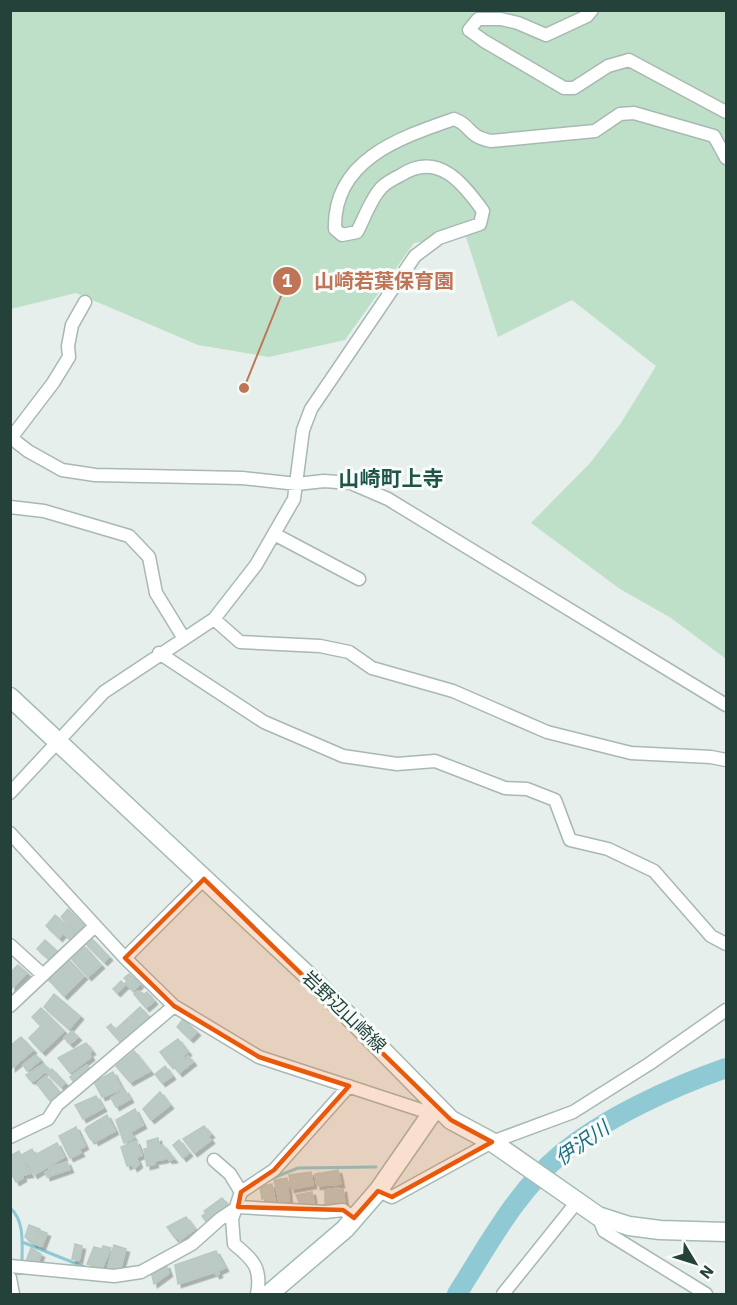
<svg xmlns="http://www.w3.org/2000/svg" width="737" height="1305" viewBox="0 0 737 1305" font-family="'IBM Plex Sans','Noto Sans JP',sans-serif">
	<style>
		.green { fill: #bfe0c8 }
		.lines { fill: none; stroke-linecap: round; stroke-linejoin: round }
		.stream { stroke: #8ec9d4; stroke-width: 3 }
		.river { stroke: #8ec9d4; stroke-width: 20 }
		.building { fill: #bbcac4; stroke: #b8c9c2; stroke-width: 1.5; filter: url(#shadow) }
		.street-casing { stroke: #a8b8b2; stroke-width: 15 }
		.secondary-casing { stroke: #a4bbb3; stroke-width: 21 }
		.street { stroke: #fff; stroke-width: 12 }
		.secondary { stroke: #fff; stroke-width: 18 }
		.marked { fill: #e8590c; fill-opacity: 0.2; stroke: #e8590c; stroke-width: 4.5; stroke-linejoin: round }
		.labels { text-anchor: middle; stroke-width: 6; stroke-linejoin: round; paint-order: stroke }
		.street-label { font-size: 18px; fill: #24423a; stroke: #f7fbf9 }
		.water-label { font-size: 20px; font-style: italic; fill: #1c6f80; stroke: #f7fbf9 }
		.quarter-label { font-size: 21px; font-weight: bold; fill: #1f5548; stroke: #f7fbf9 }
		.leader { fill: none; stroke: #c07456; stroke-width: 2 }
		.callout-dot { fill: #c07456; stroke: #f7fbf9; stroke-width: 2 }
		.mark-label { font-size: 18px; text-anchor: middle; font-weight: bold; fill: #fff }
		.callout-label { font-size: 20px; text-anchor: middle; font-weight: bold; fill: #c07456; stroke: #f7fbf9; stroke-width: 6; stroke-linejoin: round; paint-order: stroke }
	</style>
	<defs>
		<filter id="shadow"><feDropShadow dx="3.5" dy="3.5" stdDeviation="0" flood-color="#0004"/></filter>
	</defs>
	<rect width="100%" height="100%" fill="#e6efeb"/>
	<!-- green -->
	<path class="green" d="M10 11H726V659L671 618 620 589 531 523 590 463 621 423 656 366 572 300 498 337 466 237 414 243 345 340 269 357 198 345 76 293 11 309Z"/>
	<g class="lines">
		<!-- stream -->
		<path class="stream" d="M273 1178 298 1168 376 1167
			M10 1208C25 1220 22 1245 22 1262
			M22 1242 87 1268"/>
		<!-- river -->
		<path class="river" d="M457 1294C487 1247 516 1192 560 1155 604 1118 672 1087 726 1068"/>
	</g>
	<!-- building -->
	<path class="building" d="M68 909 84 926 77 933 61 917Z
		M55 915 76 933 70 939 63 933 59 938 46 926Z
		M91 938 109 957 104 962 85 943Z
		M45 940 57 951 50 960 37 949Z
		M83 945 101 965 88 977 70 957Z
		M66 957 84 976 64 996 46 977Z
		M18 965 27 973 12 988 10 973Z
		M129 974 140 984 133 991 126 984 117 993 113 989 121 981 124 984 127 981 124 978Z
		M138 991 144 994 147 992 154 1001 146 1008 134 994Z
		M54 994 80 1016 69 1029 44 1007Z
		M140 1007 150 1018 153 1016 155 1018 123 1045 107 1027 111 1024 115 1030Z
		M41 1008 64 1031 42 1052 29 1038 41 1026 32 1017Z
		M183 1019 197 1032 190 1039 177 1027Z
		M72 1031 78 1037 70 1044 64 1038Z
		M21 1037 33 1050 12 1068 10 1046Z
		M178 1039 188 1052 170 1065 160 1052Z
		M86 1043 92 1051 89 1053 91 1057 70 1073 58 1058Z
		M134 1051 150 1071 130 1082 116 1066Z
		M36 1055 40 1060 27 1071 23 1065Z
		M183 1055 185 1059 188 1056 193 1062 179 1073 172 1064Z
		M44 1064 48 1069 34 1081 30 1080 26 1075Z
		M87 1065 92 1072 75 1084 70 1077Z
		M165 1066 172 1076 162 1083 155 1074Z
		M52 1069 65 1083 61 1087 47 1073Z
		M113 1072 122 1089 102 1097 94 1082Z
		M46 1076 60 1093 50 1101 37 1084Z
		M125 1090 130 1099 116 1107 111 1098Z
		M160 1092 170 1105 151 1120 143 1109Z
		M96 1096 103 1108 83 1119 75 1105Z
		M135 1109 143 1125 130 1132 134 1138 124 1143 116 1120Z
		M107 1115 115 1131 95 1142 94 1139 91 1140 85 1130 87 1127Z
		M204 1126 211 1134 208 1136 211 1140 194 1153 183 1139Z
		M76 1127 85 1146 79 1149 81 1153 70 1158 59 1136Z
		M158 1138 159 1146 163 1145 174 1159 169 1160 165 1156V1159L154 1161 155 1164 147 1166 144 1149 148 1148 147 1141Z
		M179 1140 189 1153 183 1158 173 1145Z
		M136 1141 142 1155 136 1157 139 1164 134 1168 132 1164 127 1166 121 1147Z
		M57 1143 64 1157 34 1175 23 1154 32 1149 35 1155Z
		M19 1151 30 1174 22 1175 23 1178 16 1182 10 1171V1156Z
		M67 1162 70 1169 47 1177 45 1172 50 1171 49 1168Z
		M338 1170 341 1184 317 1186 315 1174 320 1173 321 1177 322 1173Z
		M311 1172 313 1185 291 1189 289 1175Z
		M287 1178 289 1202 280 1204 274 1180Z
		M272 1184 275 1202 268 1203 267 1198 262 1199 260 1186Z
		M338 1188V1190L343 1189 345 1203 325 1205V1190Z
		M312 1192 314 1204 301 1206 296 1195Z
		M222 1198 229 1206 207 1223 202 1216 206 1213 204 1211Z
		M186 1217 195 1229 180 1240 178 1237 175 1238 167 1227Z
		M29 1225 40 1229 34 1244 25 1237Z
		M41 1231 47 1233 42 1246 36 1244Z
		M75 1244 82 1246 79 1260 72 1259Z
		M114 1245 126 1249 120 1270 108 1267Z
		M103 1246 111 1248 102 1268 87 1264 94 1247 102 1249Z
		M31 1248 41 1254 37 1265 26 1261Z
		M216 1251 225 1268 218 1271 219 1274 216 1275 215 1272 178 1284 175 1265Z
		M166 1265 169 1273 154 1284 151 1271Z"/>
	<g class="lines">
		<defs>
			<path id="street" d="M592 10 587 16 546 35 518 23 501 19H478L469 30 484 41 564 88H574L608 66 629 60 726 112
				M10 437 28 451 62 470 95 475 242 478 297 484 324 481 351 483 388 499 726 705
				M11 438 53 383 69 357 68 346 72 325 85 302
				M10 507 44 511 129 536 149 557 156 593 183 637
				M276 535 359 579
				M214 619 240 642 320 646 349 652 372 668 453 691 547 732 631 753 711 757 726 760
				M159 653 264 722 343 756 397 764 435 761 505 788 527 789 555 800 570 840 608 849 654 871 711 936 726 944
				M10 793 104 692 214 619 256 565 294 499 303 430 311 409 415 256 439 238 480 224 483 211C463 183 438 151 401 175 395 178 387 182 382 187 371 198 364 219 357 232L342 235 335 229C333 160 399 138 454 119 472 125 466 136 491 141L595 131 620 114 634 113 714 136 726 158
				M10 833 125 958 174 1006 259 1057 436 1115
				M10 945 43 975
				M125 958 204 879
				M10 1006 95 926
				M10 1137 48 1119 57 1105 174 1006
				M214 1160 230 1174 241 1192
				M378 1191 392 1197 492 1142 573 1112 649 1064 726 1010
				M598 1216 604 1231 706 1294
				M10 1266 114 1276 141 1272 192 1244 220 1219 238 1207 325 1212 343 1210 354 1218
				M10 1278 13 1294
				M257 1294C262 1269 254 1260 234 1244L232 1219 241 1192 274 1170 349 1086
				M503 1294 576 1203"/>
			<path id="secondary" d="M10 697 319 986 451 1120 492 1142 598 1216 629 1226 660 1230 726 1232
				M269 1294 345 1229 378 1191 432 1113"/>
		</defs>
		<!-- street casing -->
		<use href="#street" class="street-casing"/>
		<!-- secondary casing -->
		<use href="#secondary" class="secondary-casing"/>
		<!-- street -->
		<use href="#street" class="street"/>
		<!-- secondary -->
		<use href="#secondary" class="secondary"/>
	</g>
	<!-- marked area -->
	<path class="marked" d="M204 879 451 1120 492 1142 392 1197 378 1191 354 1218 343 1210 238 1207 241 1192 274 1170 349 1086 259 1057 174 1006 125 958Z"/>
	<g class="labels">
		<!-- street labels -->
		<g class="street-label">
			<text transform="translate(344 1012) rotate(44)" y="6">岩野辺山崎線</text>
		</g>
		<!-- water labels -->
		<g class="water-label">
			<text transform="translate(582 1143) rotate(-35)" y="7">伊沢川</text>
		</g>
		<!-- quarter labels -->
		<g class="quarter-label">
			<text x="391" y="486">山崎町上寺</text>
		</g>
	</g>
	<!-- callouts -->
	<path class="leader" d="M244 388L287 281"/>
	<g class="callout-dot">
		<circle cx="244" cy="388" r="6"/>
		<circle cx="287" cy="281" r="15"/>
	</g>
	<g class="mark-label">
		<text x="287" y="287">1</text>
	</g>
	<g class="callout-label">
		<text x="384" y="288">山崎若葉保育園</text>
	</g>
	<!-- border -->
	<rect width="737" height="1305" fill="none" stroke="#24423a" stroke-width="24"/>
	<!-- north arrow -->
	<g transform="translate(695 1263) rotate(128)" stroke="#f7fbf9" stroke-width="4.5" paint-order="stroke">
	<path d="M0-4.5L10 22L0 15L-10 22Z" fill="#24423a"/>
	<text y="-9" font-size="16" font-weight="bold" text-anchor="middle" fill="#24423a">N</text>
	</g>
</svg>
